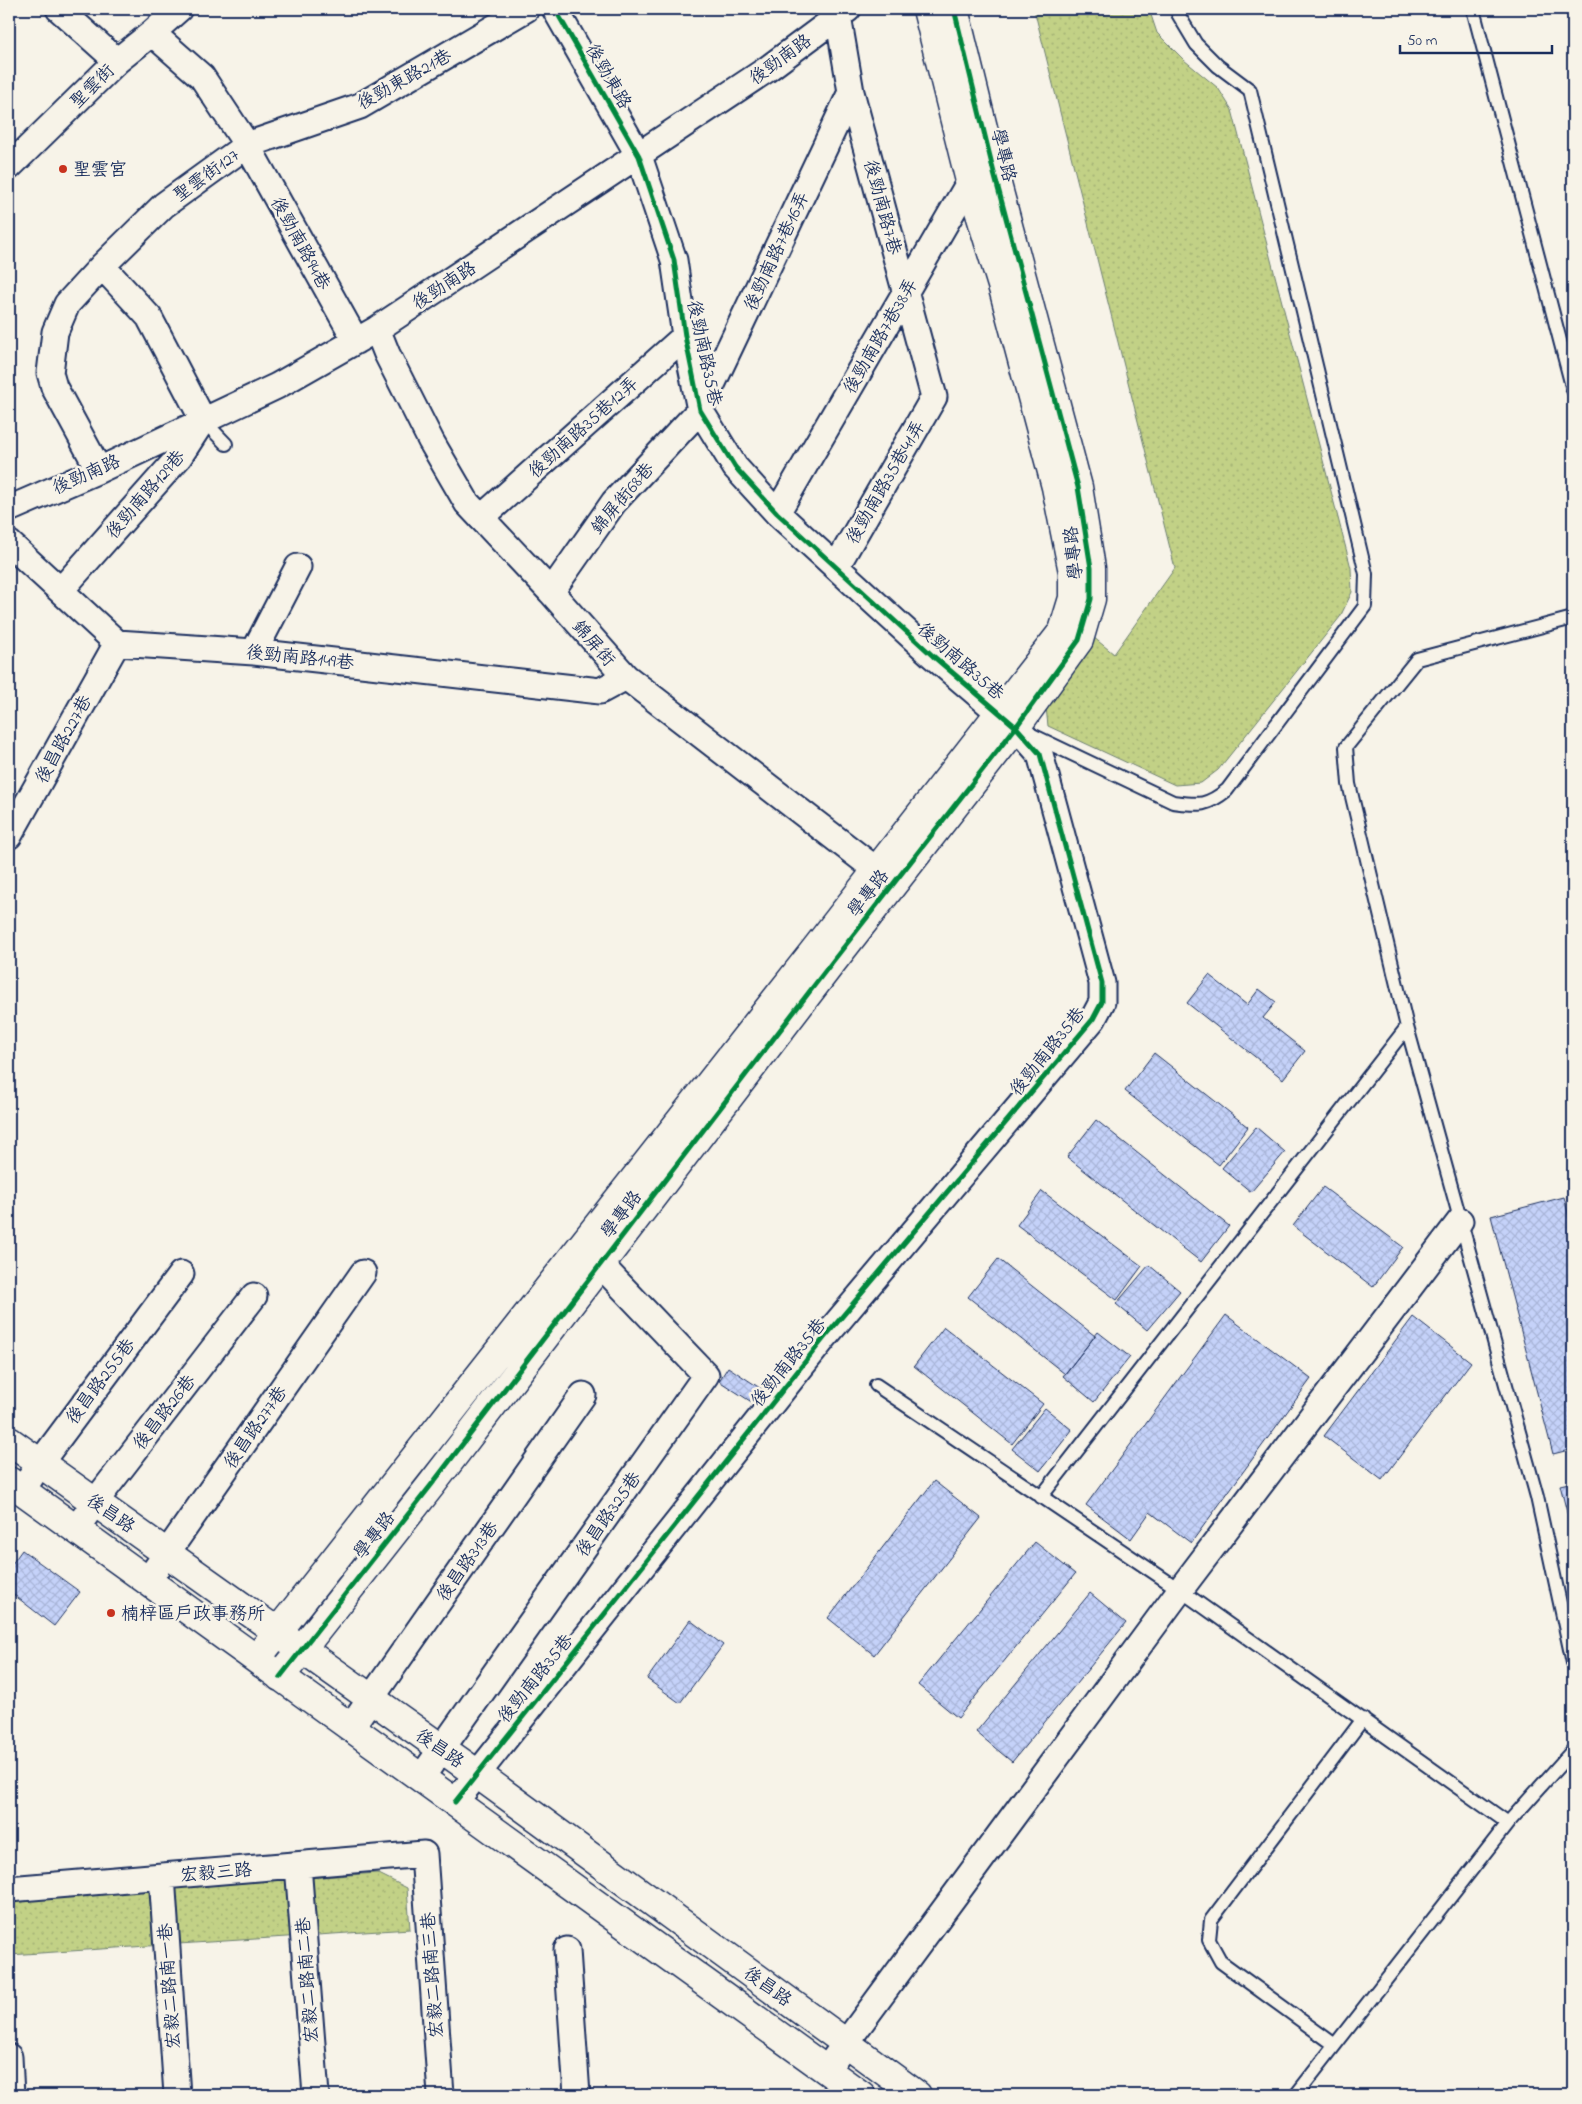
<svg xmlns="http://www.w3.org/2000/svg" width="1582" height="2104" viewBox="0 0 1582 2104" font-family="'Indie Flower','LXGW WenKai TC',sans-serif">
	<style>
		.grass { fill: url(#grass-dots); stroke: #6e8072 }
		.building { fill: url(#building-cross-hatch); stroke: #1b2f5e }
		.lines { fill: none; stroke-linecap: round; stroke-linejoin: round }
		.lane-casing { stroke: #1b2f5e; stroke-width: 16 }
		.street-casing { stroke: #1b2f5e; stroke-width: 29 }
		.secondary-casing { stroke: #1b2f5e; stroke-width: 31 }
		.lane { stroke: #f7f3e8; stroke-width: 12 }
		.street { stroke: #f7f3e8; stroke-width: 25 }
		.secondary { stroke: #f7f3e8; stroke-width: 28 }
		.cycleway-casing { stroke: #f7f3e8; stroke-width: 8 }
		.cycleway { stroke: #00873e; stroke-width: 5 }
		.poi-dot { fill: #c8321e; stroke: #f7f3e8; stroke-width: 2 }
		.labels { text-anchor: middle; stroke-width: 5; stroke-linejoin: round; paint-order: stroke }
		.street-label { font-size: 18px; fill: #1b2f5e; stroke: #f7f3e8 }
		.poi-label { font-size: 18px; fill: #1b2f5e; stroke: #f7f3e8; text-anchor: start }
	</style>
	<defs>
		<pattern id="grass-dots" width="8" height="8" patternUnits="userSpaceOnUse" patternTransform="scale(1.25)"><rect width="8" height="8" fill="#c2d186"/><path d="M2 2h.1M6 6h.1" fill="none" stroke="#a6b476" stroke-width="1.8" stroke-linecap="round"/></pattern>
		<pattern id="building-cross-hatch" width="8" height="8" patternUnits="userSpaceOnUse" patternTransform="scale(1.25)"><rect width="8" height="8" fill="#c5d2f9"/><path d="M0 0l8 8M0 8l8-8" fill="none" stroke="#a9b5d8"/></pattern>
	</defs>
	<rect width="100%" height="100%" fill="#f7f3e8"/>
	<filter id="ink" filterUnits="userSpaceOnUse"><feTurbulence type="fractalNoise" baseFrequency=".02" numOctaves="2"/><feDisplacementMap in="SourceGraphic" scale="10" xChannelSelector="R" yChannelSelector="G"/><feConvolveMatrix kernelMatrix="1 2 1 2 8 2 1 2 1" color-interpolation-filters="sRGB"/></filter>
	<g filter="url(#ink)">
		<!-- grass -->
		<path class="grass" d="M1034 9H1149L1157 33 1184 60 1218 88 1232 110 1351 568 1352 592 1340 617 1218 770 1201 783 1175 785 1048 726 1046 707 1093 637 1114 654 1175 568Z
			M377 1873 407 1888 410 1929 9 1955V1900Z"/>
		<!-- building -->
		<path class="building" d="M1209 975 1247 1005 1259 989 1276 1002 1263 1018 1305 1051 1283 1079 1187 1003Z
			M1154 1053 1248 1127 1219 1165 1125 1091Z
			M1096 1120 1229 1226 1201 1262 1067 1157Z
			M1256 1127 1285 1152 1251 1192 1222 1168Z
			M1323 1187 1403 1247 1373 1287 1293 1226Z
			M1042 1191 1142 1266 1117 1300 1017 1225Z
			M1564 1197 1573 1233V1449L1553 1454 1491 1216Z
			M998 1259 1095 1336 1065 1374 968 1297Z
			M1149 1265 1180 1291 1147 1330 1116 1304Z
			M1226 1315 1311 1379 1191 1543 1150 1512 1131 1539 1086 1505Z
			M1413 1317 1471 1362 1382 1480 1324 1436Z
			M944 1327 1043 1404 1012 1444 914 1366Z
			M1098 1332 1130 1357 1094 1402 1063 1376Z
			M728 1367 772 1396 764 1410 719 1381Z
			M1045 1408 1072 1430 1040 1471 1012 1449Z
			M934 1481 981 1518 874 1655 828 1618Z
			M1573 1482V1536L1560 1485Z
			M1035 1542 1075 1574 958 1718 918 1685Z
			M22 1550 80 1592 54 1626 9 1591V1568Z
			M1090 1593 1126 1623 1012 1762 976 1732Z
			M690 1620 723 1645 680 1703 647 1679Z"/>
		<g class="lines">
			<defs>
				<path id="lane" d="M1473 9 1573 390
					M203 420 226 444
					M1573 618 1417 659 1346 747 1349 784 1407 1027 1537 1497 1573 1663
					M1032 735 1173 802C1198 805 1206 807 1227 790L1365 606 1366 574 1250 90 1218 66 1196 44 1178 14V9
					M876 1385 1180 1590 1508 1823 1296 2095
					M1041 1497 1407 1027
					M1508 1823 1573 1750
					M1335 2045 1221 1962 1209 1940 1211 1920 1363 1719"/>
				<path id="street" d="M59 9 117 61
					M9 167 117 61 152 33 179 9
					M377 329 387 354 431 441 467 503 551 592 626 677 892 882
					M356 341 247 145 360 106 526 9
					M99 470 54 387 50 373 55 332 67 304 102 266 164 205 247 145 202 77 152 33
					M9 509 99 470 277 386 377 329 766 70 848 9
					M777 513 970 181 983 177
					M481 518 685 336
					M9 543 117 643 254 652 600 691 626 677
					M836 567 934 397 851 92 838 16
					M61 590 179 457 203 420 149 317 102 266
					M551 592 614 502 700 410 851 92
					M254 652 298 567
					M9 836 117 643
					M22 1491 40 1463 181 1274
					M76 1529 95 1502 254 1296
					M148 1580 363 1273
					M351 1727 583 1395
					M421 1778 706 1375 600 1264
					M455 1802 824 1338 1093 1019 1102 1002V983L1040 754 1016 727 933 656 777 513 735 467 700 410 685 336 674 260 639 156 555 9
					M298 1865 316 2095
					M162 1876 177 2095
					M9 1889 424 1854 441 2095
					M567 1950 577 2095
					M9 2057 11 2095
					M826 2070 1180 1590 1460 1221"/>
				<path id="secondary" d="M9 1441 476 1773 917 2095
					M9 1481 861 2095
					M257 1658 814 951 1063 631 1073 598V572L1056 487 1004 292 970 181 927 9
					M280 1677 432 1484 833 961 1016 727 1079 640 1091 599V568L1078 487 994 173 954 9"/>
			</defs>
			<!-- lane casing -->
			<use href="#lane" class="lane-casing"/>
			<!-- street casing -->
			<use href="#street" class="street-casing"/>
			<!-- secondary casing -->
			<use href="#secondary" class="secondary-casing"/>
			<!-- lane -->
			<use href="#lane" class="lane"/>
			<!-- street -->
			<use href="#street" class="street"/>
			<!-- secondary -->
			<use href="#secondary" class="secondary"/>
			<defs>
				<path id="cycleway" d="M280 1677 432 1484 833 961 1016 727 1079 640 1091 599V568L1078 487 994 173 954 9
					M455 1802 824 1338 1093 1019 1102 1002V983L1040 754 1016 727 933 656 777 513 735 467 700 410 685 336 674 260 639 156 555 9"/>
			</defs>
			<!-- cycleway casing -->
			<use href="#cycleway" class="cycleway-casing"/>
			<!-- cycleway -->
			<use href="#cycleway" class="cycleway"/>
		</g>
	</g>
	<!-- markers -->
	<g class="poi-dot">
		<circle cx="63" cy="169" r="5"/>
		<circle cx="111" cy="1613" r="5"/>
	</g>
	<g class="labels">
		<!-- street labels -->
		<g class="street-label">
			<text transform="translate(780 59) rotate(-36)" y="6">後勁南路</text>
			<text transform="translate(609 76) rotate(60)" y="6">後勁東路</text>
			<text transform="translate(404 79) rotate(-29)" y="6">後勁東路21巷</text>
			<text transform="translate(92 86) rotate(-45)" y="6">聖雲街</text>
			<text transform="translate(1004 155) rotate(76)" y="6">學專路</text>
			<text transform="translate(206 175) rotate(-36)" y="6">聖雲街127</text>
			<text transform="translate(883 207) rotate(75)" y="6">後勁南路7巷</text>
			<text transform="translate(301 243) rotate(61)" y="6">後勁南路94巷</text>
			<text transform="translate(776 251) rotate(-65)" y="6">後勁南路7巷16弄</text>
			<text transform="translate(444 285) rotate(-33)" y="6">後勁南路</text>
			<text transform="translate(880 336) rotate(-60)" y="6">後勁南路7巷38弄</text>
			<text transform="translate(705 353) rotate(78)" y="6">後勁南路35巷</text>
			<text transform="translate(583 427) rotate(-42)" y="6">後勁南路35巷12弄</text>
			<text transform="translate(86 474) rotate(-24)" y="6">後勁南路</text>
			<text transform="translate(885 482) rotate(-60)" y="6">後勁南路35巷41弄</text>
			<text transform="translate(145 494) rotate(-49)" y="6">後勁南路129巷</text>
			<text transform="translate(622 498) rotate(-50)" y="6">錦屏街68巷</text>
			<text transform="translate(1073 553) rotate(-96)" y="6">學專路</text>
			<text transform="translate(594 643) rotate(49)" y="6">錦屏街</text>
			<text transform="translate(300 657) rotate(6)" y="6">後勁南路149巷</text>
			<text transform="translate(961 661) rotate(41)" y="6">後勁南路35巷</text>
			<text transform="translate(63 739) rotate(-61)" y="6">後昌路227巷</text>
			<text transform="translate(868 893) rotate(-52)" y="6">學專路</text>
			<text transform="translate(1047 1051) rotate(-51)" y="6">後勁南路35巷</text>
			<text transform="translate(621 1214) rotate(-53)" y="6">學專路</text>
			<text transform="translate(788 1362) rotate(-51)" y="6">後勁南路35巷</text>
			<text transform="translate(100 1381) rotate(-53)" y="6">後昌路255巷</text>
			<text transform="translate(164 1412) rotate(-52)" y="6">後昌路26巷</text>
			<text transform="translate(255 1427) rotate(-55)" y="6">後昌路277巷</text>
			<text transform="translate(111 1513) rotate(35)" y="6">後昌路</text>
			<text transform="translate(608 1514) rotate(-55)" y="6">後昌路325巷</text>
			<text transform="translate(374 1535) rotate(-52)" y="6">學專路</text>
			<text transform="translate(467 1561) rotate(-55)" y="6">後昌路313巷</text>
			<text transform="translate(535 1678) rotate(-51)" y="6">後勁南路35巷</text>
			<text transform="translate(440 1748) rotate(35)" y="6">後昌路</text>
			<text transform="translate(216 1872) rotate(-5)" y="6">宏毅三路</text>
			<text transform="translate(432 1975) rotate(-94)" y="6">宏毅二路南三巷</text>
			<text transform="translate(307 1980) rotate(-94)" y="6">宏毅二路南二巷</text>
			<text transform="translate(169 1986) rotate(-94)" y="6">宏毅二路南一巷</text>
			<text transform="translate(768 1986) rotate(36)" y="6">後昌路</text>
		</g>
		<!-- poi labels -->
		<g class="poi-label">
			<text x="73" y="175">聖雲宮</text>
			<text x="121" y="1619">楠梓區戶政事務所</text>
		</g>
	</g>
	<!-- margin -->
	<rect width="1582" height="2104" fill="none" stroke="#f7f3e8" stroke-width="30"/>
	<rect x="15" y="15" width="1552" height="2074" fill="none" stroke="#1b2f5e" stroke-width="2" filter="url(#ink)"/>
	<!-- scale -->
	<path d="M1400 45v8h152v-8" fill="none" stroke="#1b2f5e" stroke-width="2.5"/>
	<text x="1407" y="45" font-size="15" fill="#1b2f5e" stroke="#f7f3e8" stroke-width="4" paint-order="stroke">50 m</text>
</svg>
